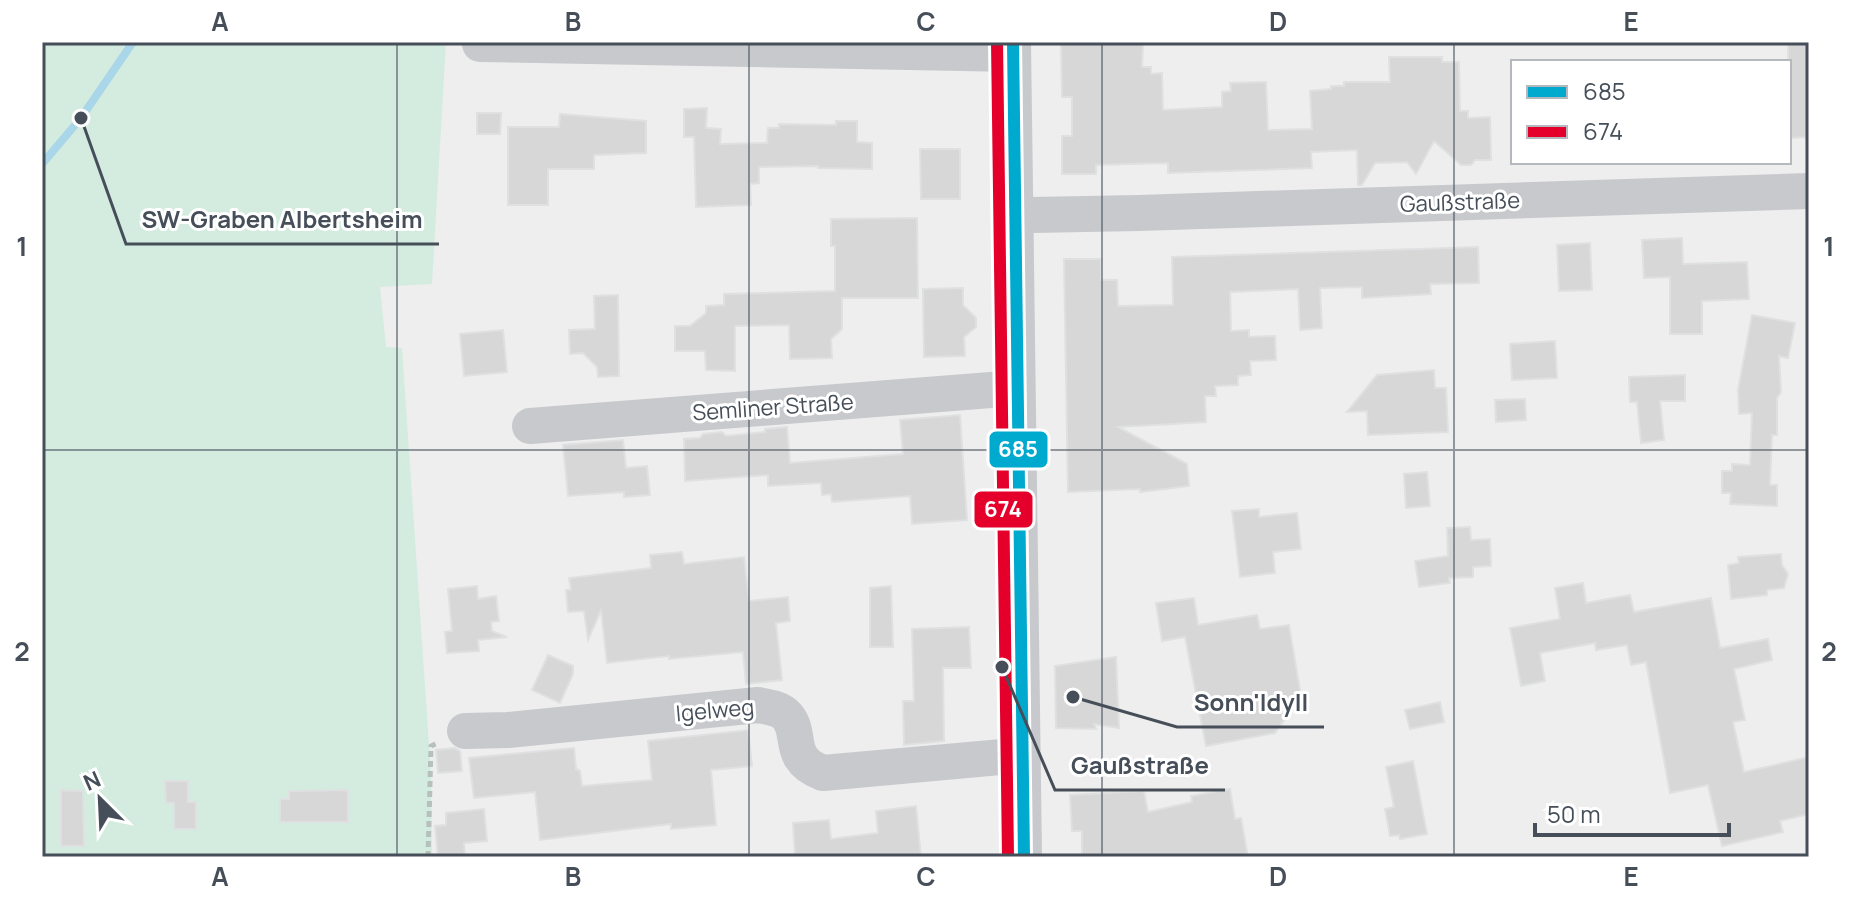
<svg xmlns="http://www.w3.org/2000/svg" width="1851" height="899" viewBox="0 0 1851 899" font-family="Manrope,sans-serif">
	<style>
		.green { fill: #d3ecdf }
		.lines { fill: none; stroke-linecap: round; stroke-linejoin: round }
		.stream { stroke: #a9d6e8; stroke-width: 8 }
		.building { fill: #d7d7d8; stroke: #dfe0e1; stroke-width: 2 }
		.path { stroke: #b6c1be; stroke-width: 5; stroke-dasharray: 6 4; stroke-linecap: butt }
		.minor { stroke: #c8c9cc; stroke-width: 36 }
		.bus-1-casing { stroke: #fff; stroke-width: 18 }
		.bus-2-casing { stroke: #fff; stroke-width: 18 }
		.bus-1 { stroke: #00a9ce; stroke-width: 12 }
		.bus-2 { stroke: #e4002b; stroke-width: 12 }
		.grid { fill: none; stroke: #464f59; stroke-width: 2; stroke-opacity: 0.55 }
		.labels { text-anchor: middle; stroke-width: 6; stroke-linejoin: round; paint-order: stroke }
		.street-label { font-size: 22px; fill: #464f59; stroke: #fff }
		.leader { fill: none; stroke: #464f59; stroke-width: 3 }
		.callout-dot { fill: #464f59; stroke: #fff; stroke-width: 3 }
		.callout-label { font-size: 24px; text-anchor: middle; font-weight: bold; fill: #464f59; stroke: #fff; stroke-width: 6; stroke-linejoin: round; paint-order: stroke }
		.line-badge { stroke: #fff; stroke-width: 3 }
		.badge-label { font-size: 22px; text-anchor: middle; font-weight: bold; fill: #fff }
		.neatline { fill: none; stroke: #464f59; stroke-width: 3 }
		.grid-label { font-size: 26px; text-anchor: middle; font-weight: bold; fill: #464f59 }
	</style>
	<rect width="100%" height="100%" fill="#eee"/>
	<!-- green -->
	<path class="green" d="M42 42H446L432 284 380 287 386 347 402 348 431 774 432 857H42Z"/>
	<g class="lines">
		<!-- stream -->
		<path class="stream" d="M42 164 81 118 133 42"/>
	</g>
	<!-- building -->
	<path class="building" d="M1061 42H1143L1142 67H1151V74L1162 73 1163 110 1222 107V92L1231 91 1230 83 1266 82 1268 130 1312 129 1310 91 1331 89V86H1344V82H1390L1389 57H1442V62H1459L1460 111H1468V118L1490 117 1491 160H1475L1471 165H1461L1434 141 1416 174 1407 162 1375 163 1362 185H1358L1357 150 1311 152 1312 168 1168 173V163L1096 165V174H1062V136H1072V97H1062Z
		M1788 42H1809V137L1789 138Z
		M707 108 706 128 721 129 720 144 767 143 768 128H779V124L836 125V121H857V142L872 143V169L818 168V166L759 167V183L750 184 751 205 696 207 694 137H684V109Z
		M477 113H501L500 134H477Z
		M560 114 646 121V153L594 155V169H548V205H508V127H559Z
		M920 149H960V199H921Z
		M917 218 918 298H842V329L831 339 832 358 790 359 789 325 735 326V371L706 370 705 351H675V326H690L706 313V306L724 305V294L835 291V246H831V219Z
		M1682 238 1683 264 1747 262 1749 299 1702 301V334H1670V277L1644 278 1642 240Z
		M1590 243 1592 290 1559 291 1557 245Z
		M1478 247 1479 283 1430 284 1431 294 1362 298V287L1320 288 1322 328 1300 330 1298 289 1230 292 1231 331 1249 330V337L1275 336 1276 360 1250 361 1251 375 1238 376V385L1215 386 1216 396H1205L1206 422 1118 427 1187 464 1189 486 1140 492V489L1068 492 1064 259H1101V280H1117L1118 306 1173 305 1172 257Z
		M963 288V305L976 318V327L964 337 965 356 924 357 923 289Z
		M618 295 619 376 598 377 597 367 583 353 570 354 569 330 595 329 594 296Z
		M1752 315 1795 323 1788 358 1779 356 1781 392 1777 398V435H1772L1770 485H1777V506L1730 504 1731 493H1722V471H1732V464L1750 465 1752 413 1739 414 1738 390Z
		M503 330 507 372 464 376 460 334Z
		M1555 341 1557 378 1512 380 1510 344Z
		M1434 370 1435 388H1446L1448 432 1368 435 1367 411 1347 412 1377 375Z
		M1685 375V401H1660L1664 440 1641 443 1637 402H1630L1629 377Z
		M1525 399 1526 420 1496 422 1495 400Z
		M960 415 967 520 912 524 910 496 832 502 831 494 822 495 821 483 768 486V475L685 481 684 439 700 438 703 434 722 432 726 436 765 432V429L787 427 790 463 903 454 900 420Z
		M623 440 626 468 647 466 650 495 624 497V492L568 496 563 445Z
		M1427 472 1430 506 1406 508 1404 474Z
		M1259 509V517L1297 513 1301 549 1273 552 1275 573 1240 577 1232 511Z
		M1470 527 1471 540 1490 539 1491 566 1473 567V577L1449 578 1450 583 1419 587 1415 561 1448 556 1447 528Z
		M682 552 684 564 744 557 749 601 788 597 790 621 776 623 782 680 746 684 743 652 669 659V656L607 663 601 610 588 640 584 611 568 612 566 590H571L569 578 651 568 650 555Z
		M1781 554 1782 565 1788 574 1784 588 1767 590V595L1731 599 1728 565 1739 563 1738 557Z
		M1583 583 1586 603 1630 595 1634 612 1711 598 1720 648 1768 639 1772 660 1734 669 1745 720 1733 722 1744 772 1809 757V814L1780 821 1783 832 1722 846 1708 785 1670 793 1646 662 1631 665 1627 645 1596 650 1595 643 1540 653 1545 681 1521 686 1510 628 1560 619 1555 588Z
		M477 586 478 599 496 596 499 621 491 622 492 631 507 637 478 640 479 651 447 653 445 632 452 631 448 589Z
		M891 586 893 647H870V588Z
		M1194 598 1198 625 1257 615 1260 629 1289 625 1301 696 1275 733 1206 746 1185 637 1162 641 1156 603Z
		M969 627 971 668H943L944 741 904 745 903 701H914L912 629Z
		M548 655 573 666V674L560 703 532 690Z
		M1116 657 1119 728 1094 724 1096 729 1056 728 1055 666Z
		M1440 702 1444 722 1410 729 1405 710Z
		M748 730 752 766 711 770 716 825 671 829V824L540 840 535 792 474 798 469 758 574 748 576 769 580 771 582 786 652 780 648 741Z
		M454 748 460 751 462 771 438 773 436 750Z
		M1413 761 1427 834 1400 839 1399 835 1390 836 1385 809 1394 807 1386 767Z
		M165 781H188V802H196V829H174V803H166Z
		M1230 789 1235 819 1241 818 1248 857H1082V831H1072L1070 795 1144 791 1148 812 1192 802 1191 796Z
		M61 790 83 791 84 846H61Z
		M348 790V822H280V799H289V791Z
		M916 806 921 857H795L793 823 829 820 831 839 878 833 876 811Z
		M484 809 487 841 464 843 465 857H438L435 826 446 825V813Z"/>
	<g class="lines">
		<!-- path -->
		<path class="path" d="M428 857 431 746 438 743"/>
		<!-- minor -->
		<path class="minor" d="M1013 42 1024 857
			M480 44 1013 54
			M1015 211 1032 215 1139 213 1809 191
			M530 426 1017 388
			M465 731 508 730 758 705C768 707 780 708 787 716 803 734 785 759 823 773L1023 755"/>
		<defs>
			<path id="bus-1" d="M1013 42 1024 857"/>
			<path id="bus-2" d="M997 42 1008 857"/>
		</defs>
		<!-- bus-1 casing -->
		<use href="#bus-1" class="bus-1-casing"/>
		<!-- bus-2 casing -->
		<use href="#bus-2" class="bus-2-casing"/>
		<!-- bus-1 -->
		<use href="#bus-1" class="bus-1"/>
		<!-- bus-2 -->
		<use href="#bus-2" class="bus-2"/>
	</g>
	<!-- grid -->
	<path class="grid" d="M397 42V857M749 42V857M1102 42V857M1454 42V857M42 450H1809"/>
	<g class="labels">
		<!-- street labels -->
		<g class="street-label">
			<text transform="translate(1460 202) rotate(-2)" y="8">Gaußstraße</text>
			<text transform="translate(773 407) rotate(-4)" y="8">Semliner Straße</text>
			<text transform="translate(715 710) rotate(-5)" y="8">Igelweg</text>
		</g>
	</g>
	<!-- callouts -->
	<path class="leader" d="M81 118L126 244H439M1073 697L1177 727H1324M1002 667L1055 790H1225"/>
	<g class="callout-dot">
		<circle cx="81" cy="118" r="8"/>
		<circle cx="1073" cy="697" r="8"/>
		<circle cx="1002" cy="667" r="8"/>
	</g>
	<g class="callout-label">
		<text x="282" y="228">SW-Graben Albertsheim</text>
		<text x="1251" y="711">Sonn'Idyll</text>
		<text x="1140" y="774">Gaußstraße</text>
	</g>
	<g class="line-badge">
		<rect x="988" y="430" width="61" height="39" rx="8" fill="#00a9ce"/>
		<rect x="973" y="490" width="61" height="39" rx="8" fill="#e4002b"/>
	</g>
	<g class="badge-label">
		<text x="1018" y="457">685</text>
		<text x="1003" y="517">674</text>
	</g>
	<!-- border -->
	<rect width="1851" height="899" fill="none" stroke="#ffffff" stroke-width="88"/>
	<!-- legend -->
	<rect x="1511" y="60" width="280" height="104" fill="#ffffff" stroke="#b5b9bd" stroke-width="2"/>
	<rect x="1527" y="86" width="40" height="12" fill="#00a9ce" stroke="#b5b9bd" stroke-width="2"/>
	<text x="1583" y="100" font-size="24" fill="#464f59">685</text>
	<rect x="1527" y="126" width="40" height="12" fill="#e4002b" stroke="#b5b9bd" stroke-width="2"/>
	<text x="1583" y="140" font-size="24" fill="#464f59">674</text>
	<!-- north arrow -->
	<g transform="translate(100 799) rotate(336)" stroke="#ffffff" stroke-width="6" paint-order="stroke">
	<path d="M0-6L14 30L0 20L-14 30Z" fill="#464f59"/>
	<text y="-12" font-size="22" font-weight="bold" text-anchor="middle" fill="#464f59">N</text>
	</g>
	<!-- scale -->
	<path d="M1535 823v12h194v-12" fill="none" stroke="#464f59" stroke-width="4"/>
	<text x="1547" y="823" font-size="24" fill="#464f59" stroke="#ffffff" stroke-width="6" paint-order="stroke">50 m</text>
	<rect x="44" y="44" width="1763" height="811" class="neatline"/>
	<g class="grid-label">
		<text x="220" y="31">A</text>
		<text x="573" y="31">B</text>
		<text x="926" y="31">C</text>
		<text x="1278" y="31">D</text>
		<text x="1631" y="31">E</text>
		<text x="22" y="256">1</text>
		<text x="1829" y="256">1</text>
		<text x="22" y="661">2</text>
		<text x="1829" y="661">2</text>
		<text x="220" y="886">A</text>
		<text x="573" y="886">B</text>
		<text x="926" y="886">C</text>
		<text x="1278" y="886">D</text>
		<text x="1631" y="886">E</text>
	</g>
</svg>
